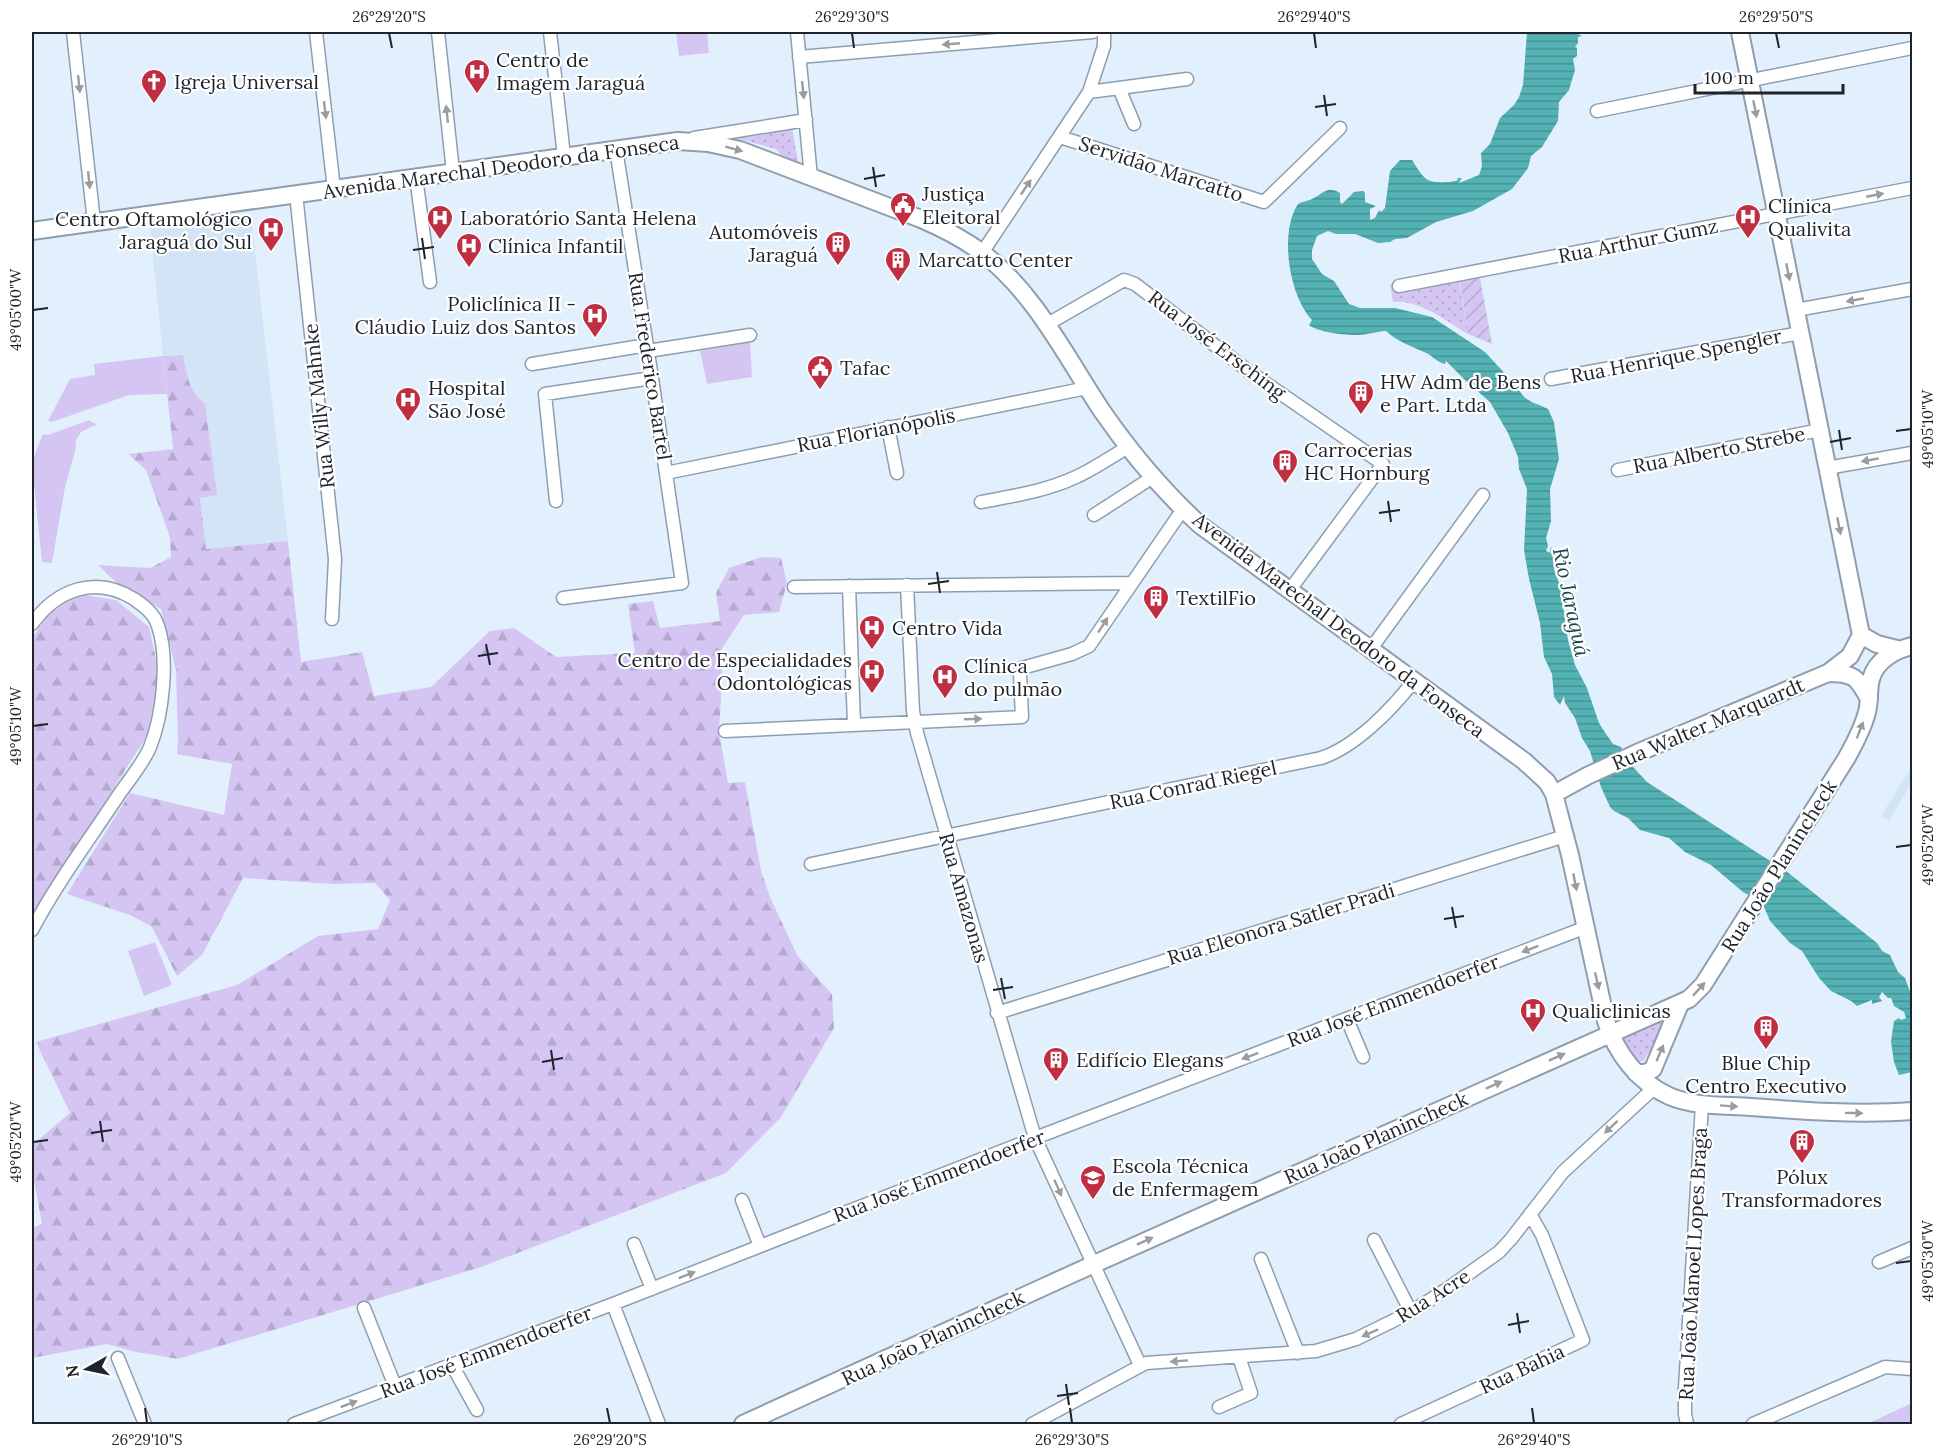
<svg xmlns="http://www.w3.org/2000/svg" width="1944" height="1456" viewBox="0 0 1944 1456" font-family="Lora,serif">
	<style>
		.built { fill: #d2e4f6 }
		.grass { fill: #d5c5f3 }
		.forest { fill: url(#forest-firs) }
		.park { fill: url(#park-dots) }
		.garden { fill: url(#garden-furrows) }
		.water { fill: url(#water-rules) }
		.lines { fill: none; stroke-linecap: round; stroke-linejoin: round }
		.minor-casing { stroke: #8e9eae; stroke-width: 15 }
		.major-casing { stroke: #8e9eae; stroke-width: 20 }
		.minor { stroke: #fff; stroke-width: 12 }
		.major { stroke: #fff; stroke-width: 16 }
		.oneway { fill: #9a9c9f }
		.ticks { fill: none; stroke: #1e242a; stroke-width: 2 }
		.labels { text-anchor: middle; stroke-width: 4.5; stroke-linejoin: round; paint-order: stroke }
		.poi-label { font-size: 20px; fill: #1e242a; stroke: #fff; text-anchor: start }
		.street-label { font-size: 20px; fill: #1e242a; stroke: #fff }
		.water-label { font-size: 21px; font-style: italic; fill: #1d4849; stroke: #fff }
		.neatline { fill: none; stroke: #1e242a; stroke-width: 2 }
		.ticks-label { font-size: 15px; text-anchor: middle; fill: #1e242a }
	</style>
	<defs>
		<pattern id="forest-firs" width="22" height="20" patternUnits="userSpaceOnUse" patternTransform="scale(1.5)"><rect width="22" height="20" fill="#d5c5f3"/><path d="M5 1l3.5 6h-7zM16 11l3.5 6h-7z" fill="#b6a9d0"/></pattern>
		<pattern id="park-dots" width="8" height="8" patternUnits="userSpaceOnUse" patternTransform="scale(1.5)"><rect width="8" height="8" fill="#d5c5f3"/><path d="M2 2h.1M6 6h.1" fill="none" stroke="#b6a9d0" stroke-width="1.8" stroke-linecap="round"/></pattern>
		<pattern id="garden-furrows" width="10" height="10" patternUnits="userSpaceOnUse" patternTransform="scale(1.5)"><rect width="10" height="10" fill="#d5c5f3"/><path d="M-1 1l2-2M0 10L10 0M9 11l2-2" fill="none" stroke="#b6a9d0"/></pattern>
		<pattern id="water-rules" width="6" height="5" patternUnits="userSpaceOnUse" patternTransform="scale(1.5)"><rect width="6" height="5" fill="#54b2b4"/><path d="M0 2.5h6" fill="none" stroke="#459193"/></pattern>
	</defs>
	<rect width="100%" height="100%" fill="#e2f0fe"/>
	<!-- built -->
	<path class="built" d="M251 216 288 541 206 549 183 355 163 356 150 229Z
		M1909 771 1912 773V782L1889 821 1881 816Z"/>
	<!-- grass -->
	<path class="grass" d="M676 32H707L709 53 679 56Z
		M750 342 752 377 707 384 700 351Z
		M163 356 167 394 129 395 52 422 48 421 70 379 95 375 94 364Z
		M89 420 93 423 98 424 81 432 76 440 75 452 65 487 52 563 42 562 34 484V457L43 434 48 435Z
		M155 942 172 985 144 996 128 951Z
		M1912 1403V1424H1867Z"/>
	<!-- forest -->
	<path class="forest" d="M183 355C187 374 188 391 205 404L217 495 200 498 206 549 288 541 301 662 362 652 374 696 431 687 490 631 514 628 556 657 635 653 628 604 653 601 660 628 720 621 716 593 729 568 762 557 781 558 787 583 779 612 744 615 721 650 722 680 719 732 728 783 745 782 761 871 770 897 797 955 832 994 834 1028 781 1117 726 1173 481 1267 178 1359 136 1352 107 1344 32 1358V1228L42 1224 32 1169V1145L70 1113 36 1042 237 985 318 936 378 929 390 900 375 883 333 884 243 878 202 955 177 976 152 927 130 915 67 894 130 793 224 815 232 764 177 754 178 740 176 670 161 609 117 583 98 565 150 568 171 557 170 537 146 470 128 454 173 449 163 356Z
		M77 594 116 600 149 627 159 673 148 734 32 917V638L49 614Z"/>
	<!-- park -->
	<path class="park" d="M792 127 798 162 781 155 776 149 733 137 740 134C757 141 775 129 792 127Z
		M1458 275 1468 334C1446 321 1419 299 1393 302L1390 285Z
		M1665 1016 1669 1021 1643 1061 1635 1062 1621 1040Z"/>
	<!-- garden -->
	<path class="garden" d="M1479 272 1492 344 1468 334 1459 277Z"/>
	<!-- water -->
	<path class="water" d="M1527 32H1574L1582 36 1578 37V43L1575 47 1577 48V56L1573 59 1575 70 1569 90 1559 102 1558 121 1542 147 1531 156 1528 168 1512 189 1473 211 1436 222 1407 238 1395 239 1390 242 1378 243 1355 234H1336L1328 231 1317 236 1312 250V259L1322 274 1334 281 1349 304 1360 308H1395L1432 317 1485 352 1519 389C1524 402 1537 403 1548 409L1554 422 1559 459 1550 489 1551 521 1546 538 1548 546 1546 551 1551 553 1550 549 1552 547V549L1554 569 1560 586 1568 640 1575 665 1587 688 1599 723 1606 734 1613 744 1621 747 1634 768 1647 782 1786 871 1877 943 1882 951 1890 955 1898 972 1905 978 1912 997V1072L1899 1075 1894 1062 1891 1042 1894 1021 1899 1018 1901 1020 1906 1018 1904 1012 1894 1006 1891 998H1888L1882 992 1879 997 1882 1001 1872 1004V1000L1857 1006 1851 1001 1831 991 1819 978 1802 951 1790 943 1770 921 1762 902 1743 892 1711 865 1685 852 1669 838 1640 830 1628 818 1614 811 1610 807 1601 787 1590 751 1582 738 1575 718 1565 703 1564 696 1560 705 1554 697 1552 674 1544 657 1540 623 1529 579 1524 550 1527 489 1519 469 1518 457 1508 433 1490 402 1467 382 1446 361 1445 364C1436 362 1432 355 1424 352 1410 346 1397 341 1386 331 1380 331 1374 333 1367 334 1354 337 1319 333 1309 325L1312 320C1289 296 1279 232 1298 204 1303 201 1308 201 1312 199 1323 194 1327 185 1340 193V202L1342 204 1354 192 1363 191 1365 193V202L1376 206 1370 209V220L1375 218 1379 210 1381 212 1385 208 1390 171 1400 160H1412C1416 166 1422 177 1428 180 1433 183 1452 183 1458 180L1457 178H1462L1459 183 1479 175 1482 166 1481 153 1490 144 1500 118 1514 105 1519 97 1523 85Z"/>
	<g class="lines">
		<defs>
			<path id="minor" d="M73 32 94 222
				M316 32 334 189
				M438 32 453 172
				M550 32 564 156
				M797 32 811 177
				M799 57 1093 32
				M1119 88 1134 124
				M1089 92 1187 79
				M1597 111 1912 48
				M1060 137 1264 202 1340 128
				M694 138 806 120
				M416 177 430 282
				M296 194 335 559 332 619
				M982 253 1089 92 1104 46V32
				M1399 286 1912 188
				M1796 310 1912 289
				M1046 325 1124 280 1135 284 1251 373 1383 464 1289 591
				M648 351 750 335
				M532 364 647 345
				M1551 379 1800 333
				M888 427 897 473
				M1827 468 1912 453
				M1618 470 1820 430
				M666 473 1087 388
				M556 501 545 394 652 378
				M981 502C1013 496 1046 491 1076 477 1094 469 1111 457 1128 447
				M1094 515 1153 477
				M907 585 913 711 917 733 1035 1138 1140 1365
				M849 586 854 724
				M794 587 1131 583
				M563 598 682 583 652 378 616 149
				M32 624C57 589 96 575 134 599 144 606 154 613 158 626 169 658 163 715 150 747 143 764 128 781 118 796 89 840 56 884 32 930
				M1370 650 1483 495
				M725 731 1022 717 1020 674 1022 668 1072 654 1089 646 1183 509
				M811 864 1321 758C1355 747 1391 710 1413 682
				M997 1013 1565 836
				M1347 1019 1363 1057
				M742 1200 760 1246
				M1374 1240 1411 1312
				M634 1244 652 1289
				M1261 1259 1298 1353
				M1879 1262 1912 1248
				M613 1304 659 1424
				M364 1308 395 1386
				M118 1358 145 1424
				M452 1365 477 1410
				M1219 1407 1251 1393 1239 1357
				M294 1424 613 1304 1035 1138 1584 928
				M1032 1424 1146 1363 1316 1351 1356 1339 1411 1312 1447 1289 1499 1252 1511 1239 1563 1172 1655 1087
				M1401 1424 1583 1340 1542 1235 1530 1214
				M1687 1424 1685 1414V1388L1702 1104
				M1753 1424 1885 1367 1912 1369"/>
			<path id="major" d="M1740 32 1861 635
				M32 231 678 141 708 143 740 150 921 219C942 228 962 238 981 252 1033 290 1067 358 1102 411 1131 453 1163 491 1200 525L1524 761 1547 782 1554 794 1570 855 1606 1021C1616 1053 1638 1082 1669 1096 1694 1107 1725 1105 1751 1107 1805 1111 1859 1115 1912 1111
				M1861 635 1877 644 1897 649
				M1828 673C1854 673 1857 677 1869 699
				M1554 794 1587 776 1637 753 1828 673 1850 656 1861 635
				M1636 1073H1646L1653 1069 1680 1004
				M743 1424 1092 1265 1689 999 1703 985 1846 759C1855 743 1863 728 1867 712 1870 701 1868 690 1871 679 1876 660 1895 650 1912 646"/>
		</defs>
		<!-- minor casing -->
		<use href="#minor" class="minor-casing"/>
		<!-- major casing -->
		<use href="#major" class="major-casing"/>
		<!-- minor -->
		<use href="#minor" class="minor"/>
		<!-- major -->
		<use href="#major" class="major"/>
	</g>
	<!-- one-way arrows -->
	<defs><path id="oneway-solid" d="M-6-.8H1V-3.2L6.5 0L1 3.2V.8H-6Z" transform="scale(1.5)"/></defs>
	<g class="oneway">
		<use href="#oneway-solid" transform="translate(951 44) rotate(175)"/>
		<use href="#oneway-solid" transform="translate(79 84) rotate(84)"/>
		<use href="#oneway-solid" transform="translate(803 90) rotate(84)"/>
		<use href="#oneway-solid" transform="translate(1755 109) rotate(79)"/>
		<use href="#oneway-solid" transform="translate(325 110) rotate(83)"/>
		<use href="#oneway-solid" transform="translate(447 114) rotate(-96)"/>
		<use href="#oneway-solid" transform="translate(734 149) rotate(15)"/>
		<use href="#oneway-solid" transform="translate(89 180) rotate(84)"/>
		<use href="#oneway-solid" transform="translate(1026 187) rotate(-56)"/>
		<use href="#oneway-solid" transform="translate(1875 195) rotate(-11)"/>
		<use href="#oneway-solid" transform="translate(1788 272) rotate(79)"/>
		<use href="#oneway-solid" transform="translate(1855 300) rotate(170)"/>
		<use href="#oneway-solid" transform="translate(1870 460) rotate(170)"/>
		<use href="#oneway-solid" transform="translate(1839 526) rotate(79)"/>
		<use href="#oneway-solid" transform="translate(1103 625) rotate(-57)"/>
		<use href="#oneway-solid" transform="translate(973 719) rotate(-2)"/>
		<use href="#oneway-solid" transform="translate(1860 730) rotate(-69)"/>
		<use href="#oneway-solid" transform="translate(1575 882) rotate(79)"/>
		<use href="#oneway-solid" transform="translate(1530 949) rotate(159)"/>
		<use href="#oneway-solid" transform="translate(1597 981) rotate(77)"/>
		<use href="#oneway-solid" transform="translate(1699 989) rotate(-48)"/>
		<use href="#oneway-solid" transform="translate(1660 1053) rotate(-67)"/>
		<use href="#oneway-solid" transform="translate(1250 1056) rotate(159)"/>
		<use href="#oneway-solid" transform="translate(1557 1057) rotate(-24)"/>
		<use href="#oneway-solid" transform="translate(1494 1085) rotate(-24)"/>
		<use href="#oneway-solid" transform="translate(1729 1106) rotate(4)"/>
		<use href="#oneway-solid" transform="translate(1854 1113) rotate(1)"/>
		<use href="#oneway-solid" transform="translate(1611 1127) rotate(137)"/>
		<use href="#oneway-solid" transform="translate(1058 1188) rotate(66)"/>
		<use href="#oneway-solid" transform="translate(1145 1241) rotate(-24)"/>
		<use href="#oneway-solid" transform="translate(687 1275) rotate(-21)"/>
		<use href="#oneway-solid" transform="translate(1370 1333) rotate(156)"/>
		<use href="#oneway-solid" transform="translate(1179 1361) rotate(176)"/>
		<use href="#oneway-solid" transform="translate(349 1404) rotate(-21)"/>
	</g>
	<!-- ticks -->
	<path class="ticks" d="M389 33 392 48M852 33 854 48M1314 33 1316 48M1776 33 1779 48M1324 95 1327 116M1315 107 1336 104M873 167 876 187M864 179 885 175M422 238 425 259M413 250 434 247M33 310 48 308M1839 430 1842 450M1896 431 1911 429M1830 442 1851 438M1388 501 1391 522M1379 513 1400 510M937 572 940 593M928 584 949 581M486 644 490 665M478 656 498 653M33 726 48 724M1896 847 1911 845M1452 907 1456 928M1444 919 1464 916M1001 978 1005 999M993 990 1013 987M551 1050 554 1070M542 1062 563 1058M100 1121 103 1142M91 1133 112 1130M33 1142 48 1140M1896 1263 1911 1261M1517 1313 1520 1333M1508 1325 1529 1321M1066 1384 1069 1405M1057 1396 1078 1393M145 1408 147 1423M607 1408 610 1423M1070 1408 1072 1423M1532 1408 1534 1423"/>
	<!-- icons -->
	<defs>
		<symbol id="hospital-pin" viewBox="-11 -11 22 30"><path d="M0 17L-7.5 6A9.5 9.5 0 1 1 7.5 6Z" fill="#bf2e41" stroke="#fff"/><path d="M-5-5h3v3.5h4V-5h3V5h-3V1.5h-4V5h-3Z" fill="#fff"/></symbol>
		<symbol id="church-pin" viewBox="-11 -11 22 30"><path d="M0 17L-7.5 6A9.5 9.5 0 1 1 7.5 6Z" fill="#bf2e41" stroke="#fff"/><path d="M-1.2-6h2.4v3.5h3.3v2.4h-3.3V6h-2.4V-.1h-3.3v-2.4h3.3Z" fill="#fff"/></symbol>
		<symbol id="civic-pin" viewBox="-11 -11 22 30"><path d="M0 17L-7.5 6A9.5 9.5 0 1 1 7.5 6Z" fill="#bf2e41" stroke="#fff"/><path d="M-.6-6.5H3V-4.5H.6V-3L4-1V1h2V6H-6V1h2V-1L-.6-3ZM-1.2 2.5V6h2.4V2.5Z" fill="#fff"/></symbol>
		<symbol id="building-pin" viewBox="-11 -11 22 30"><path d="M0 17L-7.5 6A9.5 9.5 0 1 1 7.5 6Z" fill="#bf2e41" stroke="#fff"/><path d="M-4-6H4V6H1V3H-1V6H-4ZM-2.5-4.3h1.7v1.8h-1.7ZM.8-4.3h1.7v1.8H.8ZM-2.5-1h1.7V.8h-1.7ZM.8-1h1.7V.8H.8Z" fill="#fff"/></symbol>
		<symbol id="university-pin" viewBox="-11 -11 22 30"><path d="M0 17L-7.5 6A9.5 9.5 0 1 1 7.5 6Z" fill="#bf2e41" stroke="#fff"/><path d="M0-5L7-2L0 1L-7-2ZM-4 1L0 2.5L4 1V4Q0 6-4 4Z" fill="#fff"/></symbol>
	</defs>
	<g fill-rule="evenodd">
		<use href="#hospital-pin" x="462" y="57" width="30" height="40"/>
		<use href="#church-pin" x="139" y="67" width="30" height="40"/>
		<use href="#civic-pin" x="888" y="190" width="30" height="40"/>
		<use href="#hospital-pin" x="1733" y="202" width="30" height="40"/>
		<use href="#hospital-pin" x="425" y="203" width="30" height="40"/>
		<use href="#hospital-pin" x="256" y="215" width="30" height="40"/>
		<use href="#building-pin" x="823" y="229" width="30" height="40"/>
		<use href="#hospital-pin" x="454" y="231" width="30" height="40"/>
		<use href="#building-pin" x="883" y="245" width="30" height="40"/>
		<use href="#hospital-pin" x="580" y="301" width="30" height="40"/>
		<use href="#civic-pin" x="805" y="353" width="30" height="40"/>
		<use href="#building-pin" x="1346" y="378" width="30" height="40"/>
		<use href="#hospital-pin" x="393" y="385" width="30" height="40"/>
		<use href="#building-pin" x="1270" y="447" width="30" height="40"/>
		<use href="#building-pin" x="1141" y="583" width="30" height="40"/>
		<use href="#hospital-pin" x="857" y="613" width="30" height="40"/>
		<use href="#hospital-pin" x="857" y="657" width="30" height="40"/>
		<use href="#hospital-pin" x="930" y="662" width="30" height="40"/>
		<use href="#hospital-pin" x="1518" y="996" width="30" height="40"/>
		<use href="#building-pin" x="1751" y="1013" width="30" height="40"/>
		<use href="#building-pin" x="1041" y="1045" width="30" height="40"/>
		<use href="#building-pin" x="1787" y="1127" width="30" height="40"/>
		<use href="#university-pin" x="1078" y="1163" width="30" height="40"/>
	</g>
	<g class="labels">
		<!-- poi labels -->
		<g class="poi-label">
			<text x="496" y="67">Centro de<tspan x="496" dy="23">Imagem Jaraguá</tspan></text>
			<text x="174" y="89">Igreja Universal</text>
			<text x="922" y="201">Justiça<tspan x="922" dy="23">Eleitoral</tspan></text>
			<text x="1768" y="213">Clínica<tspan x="1768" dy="23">Qualivita</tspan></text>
			<text x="460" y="225">Laboratório Santa Helena</text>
			<text x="252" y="226" text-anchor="end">Centro Oftamológico<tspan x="252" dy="23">Jaraguá do Sul</tspan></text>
			<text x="818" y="239" text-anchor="end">Automóveis<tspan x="818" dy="23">Jaraguá</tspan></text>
			<text x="488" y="253">Clínica Infantil</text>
			<text x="918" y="267">Marcatto Center</text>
			<text x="576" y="311" text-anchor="end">Policlínica II -<tspan x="576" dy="23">Cláudio Luiz dos Santos</tspan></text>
			<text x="840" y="375">Tafac</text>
			<text x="1380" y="389">HW Adm de Bens<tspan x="1380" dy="23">e Part. Ltda</tspan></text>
			<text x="428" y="395">Hospital<tspan x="428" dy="23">São José</tspan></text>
			<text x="1304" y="457">Carrocerias<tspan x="1304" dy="23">HC Hornburg</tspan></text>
			<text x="1176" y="605">TextilFio</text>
			<text x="892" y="635">Centro Vida</text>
			<text x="852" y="667" text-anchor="end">Centro de Especialidades<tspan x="852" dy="23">Odontológicas</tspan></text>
			<text x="964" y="673">Clínica<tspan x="964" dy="23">do pulmão</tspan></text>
			<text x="1552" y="1018">Qualiclinicas</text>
			<text x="1076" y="1067">Edifício Elegans</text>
			<text x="1766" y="1070" text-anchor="middle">Blue Chip<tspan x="1766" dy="23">Centro Executivo</tspan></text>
			<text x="1112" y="1173">Escola Técnica<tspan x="1112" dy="23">de Enfermagem</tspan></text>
			<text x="1802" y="1184" text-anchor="middle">Pólux<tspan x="1802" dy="23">Transformadores</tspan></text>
		</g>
		<!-- street labels -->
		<g class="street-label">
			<text transform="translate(501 167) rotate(-8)" y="7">Avenida Marechal Deodoro da Fonseca</text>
			<text transform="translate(1161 169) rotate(18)" y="7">Servidão Marcatto</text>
			<text transform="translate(1638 241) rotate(-11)" y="7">Rua Arthur Gumz</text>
			<text transform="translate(1217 345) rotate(37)" y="7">Rua José Ersching</text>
			<text transform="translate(1676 356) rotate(-11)" y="7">Rua Henrique Spengler</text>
			<text transform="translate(650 366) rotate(81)" y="7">Rua Frederico Bartel</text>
			<text transform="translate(319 406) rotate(-96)" y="7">Rua Willy Mahnke</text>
			<text transform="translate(876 430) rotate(-11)" y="7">Rua Florianópolis</text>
			<text transform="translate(1719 450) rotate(-11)" y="7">Rua Alberto Strebe</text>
			<text transform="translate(1339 625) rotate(37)" y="7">Avenida Marechal Deodoro da Fonseca</text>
			<text transform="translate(1708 724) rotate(-23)" y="7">Rua Walter Marquardt</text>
			<text transform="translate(1193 785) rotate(-12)" y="7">Rua Conrad Riegel</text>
			<text transform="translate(1779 866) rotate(-58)" y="7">Rua João Planincheck</text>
			<text transform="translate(964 898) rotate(74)" y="7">Rua Amazonas</text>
			<text transform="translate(1281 924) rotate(-17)" y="7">Rua Eleonora Satler Pradi</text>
			<text transform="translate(1393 1001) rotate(-21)" y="7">Rua José Emmendoerfer</text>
			<text transform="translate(1376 1138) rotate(-24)" y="7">Rua João Planincheck</text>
			<text transform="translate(939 1176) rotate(-21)" y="7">Rua José Emmendoerfer</text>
			<text transform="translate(1693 1264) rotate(-87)" y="7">Rua João Manoel Lopes Braga</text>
			<text transform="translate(1433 1296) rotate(-32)" y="7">Rua Acre</text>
			<text transform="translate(933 1338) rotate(-25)" y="7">Rua João Planincheck</text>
			<text transform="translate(486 1352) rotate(-21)" y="7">Rua José Emmendoerfer</text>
			<text transform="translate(1522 1369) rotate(-25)" y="7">Rua Bahia</text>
		</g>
		<!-- water labels -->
		<g class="water-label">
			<text transform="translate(1571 602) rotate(78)" y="7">Rio Jaraguá</text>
		</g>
	</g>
	<!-- border -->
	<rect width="1944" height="1456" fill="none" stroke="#ffffff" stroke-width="66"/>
	<!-- north arrow -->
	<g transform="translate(87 1369) rotate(261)" stroke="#ffffff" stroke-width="4.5" paint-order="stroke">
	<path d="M0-4.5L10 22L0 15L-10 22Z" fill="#1e242a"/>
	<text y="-9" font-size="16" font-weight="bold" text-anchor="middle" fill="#1e242a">N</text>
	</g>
	<!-- scale -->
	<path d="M1695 84v9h148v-9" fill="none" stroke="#1e242a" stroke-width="3"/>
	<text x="1704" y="84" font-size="18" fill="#1e242a" stroke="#ffffff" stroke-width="4.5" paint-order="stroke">100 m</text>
	<rect x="33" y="33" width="1878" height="1390" class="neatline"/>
	<g class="ticks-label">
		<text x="389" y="22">26°29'20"S</text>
		<text x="852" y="22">26°29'30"S</text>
		<text x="1314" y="22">26°29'40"S</text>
		<text x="1776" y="22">26°29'50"S</text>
		<text transform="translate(16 310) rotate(-90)" y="5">49°05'00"W</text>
		<text transform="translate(1928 429) rotate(-90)" y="5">49°05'10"W</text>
		<text transform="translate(16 726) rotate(-90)" y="5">49°05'10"W</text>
		<text transform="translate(1928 845) rotate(-90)" y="5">49°05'20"W</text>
		<text transform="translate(16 1142) rotate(-90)" y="5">49°05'20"W</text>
		<text transform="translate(1928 1261) rotate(-90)" y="5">49°05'30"W</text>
		<text x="147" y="1445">26°29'10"S</text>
		<text x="610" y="1445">26°29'20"S</text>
		<text x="1072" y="1445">26°29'30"S</text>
		<text x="1534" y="1445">26°29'40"S</text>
	</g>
</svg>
